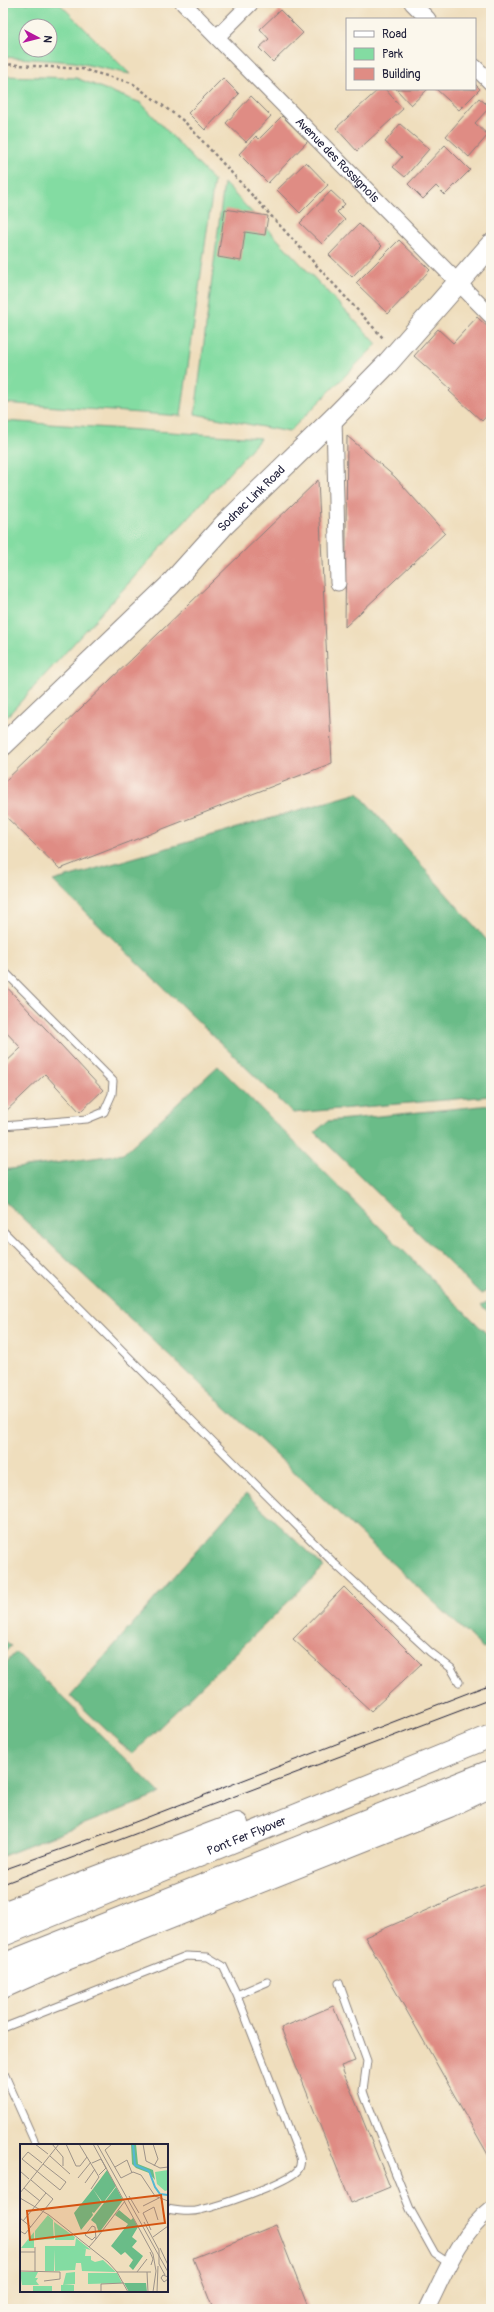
<svg xmlns="http://www.w3.org/2000/svg" width="494" height="2312" viewBox="0 0 494 2312" font-family="Pangolin,sans-serif">
	<style>
		.green { fill: #83dca2; stroke: #527f6e; fill-rule: evenodd }
		.forest { fill: #6abc88; stroke: #466f62 }
		.building { fill: #df8c84 }
		.lines { fill: none; stroke-linecap: round; stroke-linejoin: round }
		.service-casing { stroke: #88807c; stroke-width: 9 }
		.minor-casing { stroke: #88807c; stroke-width: 17 }
		.secondary-casing { stroke: #88807c; stroke-width: 23 }
		.trunk-casing { stroke: #88807c; stroke-width: 24 }
		.path { stroke: #88807c; stroke-width: 2.5; stroke-dasharray: 3 3; stroke-linecap: butt }
		.service { stroke: #fff; stroke-width: 7 }
		.minor { stroke: #fff; stroke-width: 15 }
		.secondary { stroke: #fff; stroke-width: 21 }
		.trunk { stroke: #fff; stroke-width: 22 }
		.tram { stroke: #22223b; stroke-width: 1 }
		.labels { text-anchor: middle; stroke-width: 4; stroke-linejoin: round; paint-order: stroke }
		.street-label { font-size: 12px; fill: #22223b; stroke: #fbf7ec }
		.inset-river { fill: none; stroke: #55b8d4; stroke-width: 2 }
		.inset-road { fill: none; stroke: #9d9389; stroke-width: 1 }
		.view { fill: #d45411; fill-opacity: 0.15; stroke: #d45411; stroke-width: 2 }
		.inset-edge { fill: none; stroke: #22223b; stroke-width: 2 }
	</style>
	<rect width="100%" height="100%" fill="#fbf7ec"/>
	<filter id="ink" filterUnits="userSpaceOnUse"><feTurbulence type="fractalNoise" baseFrequency=".025" numOctaves="2"/><feDisplacementMap in="SourceGraphic" scale="8" xChannelSelector="R" yChannelSelector="G"/><feConvolveMatrix kernelMatrix="1 2 1 2 8 2 1 2 1" color-interpolation-filters="sRGB"/></filter>
	<filter id="wash" filterUnits="userSpaceOnUse"><feTurbulence type="fractalNoise" baseFrequency=".012" numOctaves="4" result="noise"/><feDisplacementMap in="SourceGraphic" scale="16" xChannelSelector="R" yChannelSelector="G"/><feGaussianBlur stdDeviation="0.9" result="paint"/><feColorMatrix in="noise" values="0 0 0 0 0 0 0 0 0 0 0 0 0 0 0 0 0 1.4 0 .05"/><feComposite in="paint" operator="in"/></filter>
	<g filter="url(#wash)">
		<rect width="100%" height="100%" fill="#efdebd"/>
		<!-- green -->
		<path class="green" d="M3 3H59L130 74 74 62 3 57ZM26 26H50V50H26Z
			M3 76 76 78 141 103 214 181 181 416 3 403Z
			M224 183 377 344 289 432 195 414Z
			M3 421 261 438 3 721Z"/>
		<!-- forest -->
		<path class="forest" d="M358 793 491 945V1096L293 1113 53 881Z
			M218 1066 491 1338V1645L483 1648 3 1200V1170L123 1154Z
			M491 1105V1289L481 1294 315 1132 328 1121Z
			M491 1300V1315L481 1305Z
			M246 1494 324 1567 132 1754 70 1696Z
			M3 1639 11 1646 3 1654Z
			M16 1652 161 1794 3 1856V1666Z"/>
		<g id="blocks">
			<!-- building -->
			<path class="building" d="M280 10 303 33 273 62 259 48 269 39 260 29Z
				M223 78 239 94 205 130 188 113Z
				M475 84 480 89 459 110 436 89H475Z
				M379 89H385L403 109 357 151 336 128Z
				M396 89H428L411 105Z
				M251 96 271 116 246 142 226 123Z
				M479 98 490 107 475 123 488 135 469 157 446 136Z
				M282 116 308 141 268 183 239 154 256 136 259 139Z
				M400 124 429 149 405 177 393 167 402 157 385 142Z
				M445 145 470 170 445 195 436 186 423 199 408 184Z
				M306 162 328 185 300 213 277 190Z
				M331 191 345 204 337 212 345 220 322 244 300 223Z
				M225 209 268 216 265 235 245 232 241 261 218 257Z
				M359 224 382 246 352 277 329 255Z
				M399 240 430 270 388 314 356 283Z
				M477 317 491 330V411L482 421 449 391 451 389 414 356 438 329 453 343Z
				M347 436 395 477 445 533 345 627Z
				M318 480 332 763 60 869 3 814V783Z
				M3 983 103 1090 80 1112 45 1074 3 1114V1065L21 1048 3 1029Z
				M344 1587 421 1664 371 1711 293 1639Z
				M491 1882V2160L365 1937Z
				M333 2006 355 2061 341 2066 390 2187 351 2203 281 2028Z
				M276 2225 308 2307 303 2309H213L193 2258Z"/>
		</g>
	</g>
	<g filter="url(#ink)">
		<use href="#blocks" fill-opacity="0" stroke="#88807c" stroke-width="1"/>
		<g class="lines">
			<defs>
				<path id="service" d="M3 970 113 1081 112 1094 104 1112 87 1119 3 1126
					M3 1231 335 1564 430 1652 451 1668 459 1682
					M339 1983 367 2061 363 2091 365 2097 410 2209 435 2254 450 2264
					M237 1995 267 1982
					M3 2028 186 1956 208 1957 223 1966 237 1995 300 2157C301 2162 301 2167 297 2171 286 2183 219 2206 200 2210 190 2213 178 2211 167 2209
					M3 2071 36 2145"/>
				<g id="minor">
					<path id="s1" d="M183 3 491 316"/>
					<path d="M412 3 428 19"/>
					<path d="M217 37 251 3"/>
					<path d="M475 67 491 83"/>
					<path d="M334 418 338 583"/>
					<path d="M427 2309C444 2275 460 2233 491 2209"/>
				</g>
				<g id="secondary">
					<path id="s2" d="M3 745 169 586 224 525 334 418 386 365 491 245"/>
				</g>
				<g id="trunk">
					<path d="M3 1913 237 1824"/>
					<path id="s3" d="M3 1935 491 1736"/>
					<path d="M3 1965 491 1771"/>
					<path d="M3 1987 61 1961 449 1806 491 1786"/>
				</g>
			</defs>
			<!-- service casing -->
			<use href="#service" class="service-casing"/>
			<!-- minor casing -->
			<use href="#minor" class="minor-casing"/>
			<!-- secondary casing -->
			<use href="#secondary" class="secondary-casing"/>
			<!-- trunk casing -->
			<use href="#trunk" class="trunk-casing"/>
			<!-- path -->
			<path class="path" d="M3 64 82 69 132 83 185 122 384 339"/>
			<!-- service -->
			<use href="#service" class="service"/>
			<!-- minor -->
			<use href="#minor" class="minor"/>
			<!-- secondary -->
			<use href="#secondary" class="secondary"/>
			<!-- trunk -->
			<use href="#trunk" class="trunk"/>
			<!-- tram -->
			<path class="tram" d="M3 1870 112 1831 491 1684
				M3 1884 491 1699"/>
		</g>
	</g>
	<g class="labels">
		<!-- street labels -->
		<g class="street-label">
			<text dy="4" stroke="none"><textPath href="#s1" startOffset="220">Avenue des Rossignols</textPath></text>
			<text dy="4" stroke="none"><textPath href="#s2" startOffset="350">Sodnac Link Road</textPath></text>
			<text dy="4" stroke="none"><textPath href="#s3" startOffset="263">Pont Fer Flyover</textPath></text>
		</g>
	</g>
	<!-- overview -->
	<g transform="translate(20 2144)">
		<rect width="148" height="148" fill="#efdebd"/>
		<path d="M148 26V46L145 47 137 40 135 28ZM28 71 33 76V82H19ZM34 78 55 93 54 96H35ZM19 82H33L34 95 15 96V87ZM14 88V104H1ZM56 94 71 106 63 104 66 105 65 112H71V116L75 118 83 116 96 128 62 127 61 119H56L55 126 35 127 34 105V127H25V102H55ZM0 128H18L15 134H18L16 137 19 141H2ZM55 128V140L43 141 46 129ZM68 129H97L102 139 68 140ZM41 141H54V148H41ZM13 142H32V148H13Z" fill="#83dca2"/>
		<path d="M111 0H116L118 20 133 26 135 36 129 29 116 24 112 20ZM87 26 96 42 83 59 73 45ZM96 43 103 56 79 89 76 80 71 76ZM73 45 82 59 74 69 72 68 73 71 61 86 54 69ZM99 66 111 76 113 74 118 83 112 93 117 97 112 103 123 112 113 126 109 122 113 116 105 108 101 111 91 102 108 80 95 71ZM104 139H126L127 148H109Z" fill="#6abc88"/>
		<path class="inset-river" d="M113 0 115 21 129 27 135 43 140 50 148 51"/>
		<path class="inset-road" d="M15 0 28 10M32 0 43 13V22M46 0 56 22H60L67 13M59 0 79 33 71 45M73 0 133 110 136 127 133 148M77 0 148 128M92 0 85 6 101 34 113 28 121 31 135 52 148 57M123 0 126 17 140 24 148 23M133 0 138 15 134 22M30 12 50 30M22 19 8 8 2 15 40 46 46 38 23 20M72 19 81 15 86 24 79 31M95 23 107 16 112 29M0 27 9 35M58 34 71 18M65 39 75 25M4 44 20 57M0 49 39 0M109 52 119 69M0 54 29 71 88 118 97 128 108 148M123 62 139 54M0 74 11 83M3 77 26 49M124 78 139 106V120L145 131M131 86 123 69 134 63 138 76M0 87 5 90 33 55 11 36M133 93 148 82M76 95 105 57M15 103V128M69 103 76 95 75 83 72 82 65 91 72 96 75 93M140 104 148 121M0 108H15M130 108 133 115 131 121M0 127 40 128V135L24 137M97 128H131M117 128 127 115M127 128 128 148M148 133 143 131 141 134 144 138 148 135M81 148V140L104 139M137 148 138 122"/>
		<path class="view" d="M141 51 145 79 10 96 7 67Z"/>
		<rect width="148" height="148" class="inset-edge"/>
	</g>
	<!-- margin -->
	<rect width="494" height="2312" fill="none" stroke="#fbf7ec" stroke-width="16"/>
	<!-- legend -->
	<rect x="346" y="18" width="130" height="72" fill="#fbf7ec" stroke="#a4a2a5"/>
	<rect x="354" y="31" width="20" height="6" fill="#ffffff" stroke="#a4a2a5"/>
	<text x="382" y="38" font-size="12" fill="#22223b">Road</text>
	<rect x="354" y="48" width="20" height="12" fill="#83dca2" stroke="#a4a2a5"/>
	<text x="382" y="58" font-size="12" fill="#22223b">Park</text>
	<rect x="354" y="68" width="20" height="12" fill="#df8c84" stroke="#a4a2a5"/>
	<text x="382" y="78" font-size="12" fill="#22223b">Building</text>
	<!-- north arrow -->
	<g transform="translate(38 38) rotate(97)"><circle r="19" fill="#fbf7ec" stroke="#a4a2a5"/>
	<path d="M0-3L7 15L0 10L-7 15Z" fill="#b5179e"/>
	<text y="-6" font-size="11" font-weight="bold" text-anchor="middle" fill="#22223b">N</text>
	</g>
</svg>
